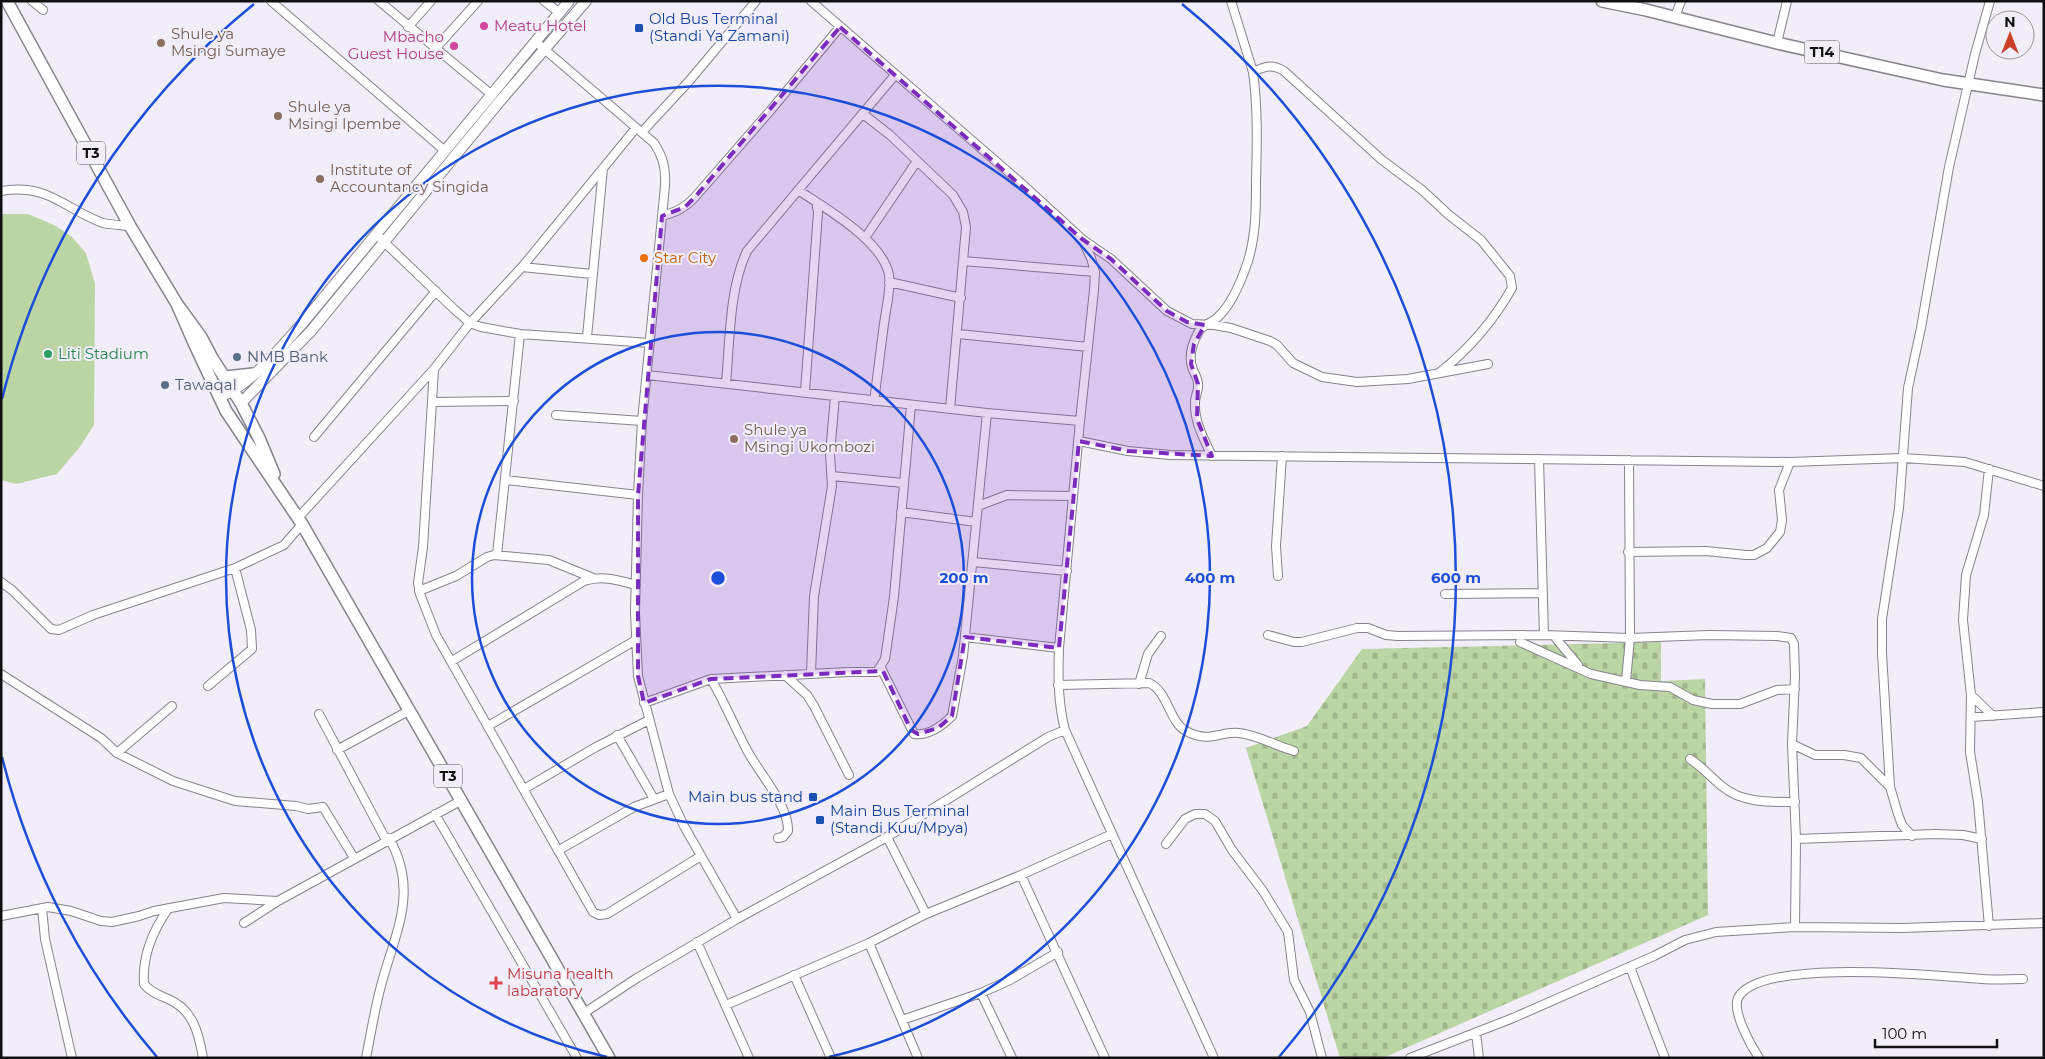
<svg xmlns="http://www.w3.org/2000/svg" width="2045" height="1059" viewBox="0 0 2045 1059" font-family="Montserrat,sans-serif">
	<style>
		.cemetery { fill: url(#cemetery-stones) }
		.garden { fill: #bcd5a4 }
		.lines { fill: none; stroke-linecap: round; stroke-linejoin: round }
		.minor-casing { stroke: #86838d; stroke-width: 10 }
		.major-casing { stroke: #86838d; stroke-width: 12 }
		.highway-casing { stroke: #86838d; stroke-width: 14 }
		.minor { stroke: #fff; stroke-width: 8 }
		.major { stroke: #fff; stroke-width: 10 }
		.highway { stroke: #fff; stroke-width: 11 }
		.marked { fill: #7b2cbf; fill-opacity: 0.2; stroke: #7b2cbf; stroke-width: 4; stroke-dasharray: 10 6; stroke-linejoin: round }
		.ring { fill: none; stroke: #1d4ed8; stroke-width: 2.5 }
		.hotel-dot { fill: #d1479c; stroke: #f1eefa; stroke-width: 2 }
		.transit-dot { fill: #1a4fb4; stroke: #f1eefa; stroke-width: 2 }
		.education-dot { fill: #8d6e63; stroke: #f1eefa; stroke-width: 2 }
		.food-dot { fill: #e8710a; stroke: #f1eefa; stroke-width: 2 }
		.leisure-dot { fill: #2e9e5b; stroke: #f1eefa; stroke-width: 2 }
		.service-dot { fill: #5c6f8a; stroke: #f1eefa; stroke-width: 2 }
		.health-dot { fill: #e0444e; stroke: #f1eefa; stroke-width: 2 }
		.labels { text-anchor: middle; stroke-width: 4; stroke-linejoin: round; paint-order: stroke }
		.shield { fill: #f1eefa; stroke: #545258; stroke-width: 1 }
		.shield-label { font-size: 14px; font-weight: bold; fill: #100f12 }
		.transit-label { font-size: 15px; fill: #164399; stroke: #f1eefa; text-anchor: start }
		.hotel-label { font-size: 15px; fill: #b23c85; stroke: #f1eefa; text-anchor: start }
		.education-label { font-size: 15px; fill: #785e54; stroke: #f1eefa; text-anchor: start }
		.food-label { font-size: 15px; fill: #c56008; stroke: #f1eefa; text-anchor: start }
		.leisure-label { font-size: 15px; fill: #27864d; stroke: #f1eefa; text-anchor: start }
		.service-label { font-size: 15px; fill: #4e5e75; stroke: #f1eefa; text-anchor: start }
		.health-label { font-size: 15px; fill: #be3a42; stroke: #f1eefa; text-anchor: start }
		.centre { fill: #1d4ed8; stroke: #f1eefa; stroke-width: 2.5 }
		.ring-label { font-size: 15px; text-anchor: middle; font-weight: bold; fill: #1d4ed8; stroke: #f1eefa; stroke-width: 4; stroke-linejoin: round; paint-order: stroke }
	</style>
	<defs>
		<pattern id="cemetery-stones" width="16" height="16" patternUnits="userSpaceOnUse" patternTransform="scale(1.25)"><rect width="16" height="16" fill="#bcd5a4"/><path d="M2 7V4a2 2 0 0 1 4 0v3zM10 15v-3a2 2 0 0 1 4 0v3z" fill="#a1b68c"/></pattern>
	</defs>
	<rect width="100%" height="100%" fill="#f1eefa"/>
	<!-- cemetery -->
	<path class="cemetery" d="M1661 642V681L1705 679 1708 915 1383 1058H1340L1246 748 1307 726 1362 649Z"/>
	<!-- garden -->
	<path class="garden" d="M1 214H28L54 225 71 236 86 253 95 284 94 425 79 448 57 474 16 484 1 480Z"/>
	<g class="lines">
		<defs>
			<path id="minor" d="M32 1 43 10
				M271 1 445 151
				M379 1 492 95
				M544 1 560 13
				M811 1 1021 183 1082 239 1091 258 1095 272 1094 290 1080 421 1059 648C1058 677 1058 703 1065 730L1214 1058
				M1675 17 1681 1
				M408 27 431 1
				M536 42 654 143C663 157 666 168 665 186L642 421 638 495 635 612 638 676 669 794 684 826 737 919
				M1777 43 1787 1
				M435 49 478 1
				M1253 72C1265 66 1272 64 1284 71L1382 160 1422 190 1449 215 1481 240 1510 276 1512 288C1494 320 1468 350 1439 373
				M863 114 890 135 953 195 963 212 966 227 950 409
				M642 132 690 80 756 1
				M798 190C825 208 883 241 889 275 891 288 887 304 885 317 881 345 878 373 874 401
				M1 191C49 183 64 209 103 223 111 225 122 225 130 226
				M662 216C676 212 685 208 695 197L770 111 840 27
				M380 238 454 309 470 323 481 327 520 334 650 343
				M865 238 917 161
				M1082 239 1111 259 1167 311 1192 324 1214 325 1231 328 1270 341 1277 345 1293 363 1322 377 1357 382 1408 379 1488 364
				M963 261 1095 272
				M522 267 592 274
				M889 282 961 298
				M958 334 1088 347
				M587 337 603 168
				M434 369 423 547 418 583 420 594 436 635 593 912 599 915 607 914 701 856
				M647 375 987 413 1080 421
				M726 383C730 341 729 289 747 251L895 75
				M805 392 818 212 816 202
				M433 402 514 401
				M556 415 642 421
				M314 437 436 291
				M1079 441 1128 451 1170 455 1790 462 1903 458 1965 462 2044 486
				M1212 456C1204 439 1194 422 1195 402 1195 396 1199 390 1198 384 1198 379 1195 374 1193 370 1188 358 1192 344 1198 333 1202 324 1211 324 1218 317 1233 303 1242 279 1248 261 1256 235 1256 208 1256 182 1257 145 1258 109 1253 72L1231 1
				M1539 459 1544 635
				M1989 469 1984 515 1966 575 1963 620 1971 695 1970 752 1978 802 1989 926
				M832 476 903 483
				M505 480 638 495
				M978 506 1007 495 1073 496
				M901 512 976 522
				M298 518 434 369 470 323 522 267 636 128
				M1628 552 1706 551 1746 555H1754L1767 548 1780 532 1782 520 1779 490 1790 462
				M497 555 520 334
				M973 562 1067 571
				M1278 576 1276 546 1282 456
				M1 582 12 590 51 629 59 630 93 615 235 568 284 545 302 524
				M419 591 456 576 487 557 494 555 549 560 593 578
				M1445 594 1543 593
				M1268 635 1294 642H1302L1357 628H1368L1386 635 1398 636 1544 635 1630 638 1709 635 1777 636 1791 638 1794 644 1795 676 1792 744 1796 839 1795 927
				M1554 636 1578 665
				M965 637 1059 648
				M1520 642 1591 674 1640 685 1670 687 1693 700 1712 704H1740L1777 690 1795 689
				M452 661 584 581C602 575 618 580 636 585
				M881 668 914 734C928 736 942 726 952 716L963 656 987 413
				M811 673 814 596 832 486 830 454 835 396
				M1 674 101 738 117 753 173 781 235 801 296 806 308 809 323 807 354 858
				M785 675 807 695 814 706 849 775
				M711 679C725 703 735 728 748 752 760 774 789 806 788 831L783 837 778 838
				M1626 681 1630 638 1629 460
				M1139 684 1148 654 1161 636
				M1058 685 1149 683C1168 691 1169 722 1186 731 1211 744 1218 731 1239 733 1258 735 1276 746 1294 751
				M208 686 252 649 251 630 235 568
				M1971 695 1993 716
				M644 703 711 679 848 672H877L885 659 894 597 911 405
				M319 714 386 840
				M1971 717 2044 712
				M488 726 636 640
				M617 735 654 799
				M1792 744 1815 755H1844L1861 758 1890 787
				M337 750 410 710
				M117 753 172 706
				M1690 759C1703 767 1711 778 1723 787 1742 803 1771 802 1795 802
				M524 789 596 747 649 720
				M435 814 577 1058
				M1912 836 1902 825 1898 814 1890 787 1882 653V619L1899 508 1908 388 1921 328 1949 167 1975 54 1990 1
				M887 837 926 914
				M1796 839 1935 834 1963 835 1982 839
				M1166 844 1185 819 1195 814H1205L1215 821 1232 850 1263 891 1288 932 1294 980 1310 1012 1322 1058
				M559 850 634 807 669 794
				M1021 875 1105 1058
				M42 908 45 939 72 1058
				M168 909C152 932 142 956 144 984 150 992 159 995 168 999 193 1009 199 1034 203 1058
				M1 916 48 907 71 911 101 921 112 922 139 916 154 911 224 898 278 901 462 800
				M244 923 278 901
				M697 942 749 1058
				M869 943 918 1058
				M1630 967 1665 1058
				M794 975 831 1058
				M981 993 1012 1058
				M726 1005 869 943 926 914 1021 875 1112 834
				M584 1013 637 978 737 919 887 837 1048 737 1065 730
				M902 1020 981 993 1010 980 1058 952
				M1476 1033 1479 1058
				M366 1058C371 1033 375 1007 382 982 396 931 419 890 389 838
				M1410 1058 1513 1018 1654 956 1685 940 1716 932 1795 927 1903 928 2044 923
				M1759 1058C1751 1046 1732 1012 1738 998 1759 957 1939 976 1982 979 1995 980 2010 979 2023 979"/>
			<path id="major" d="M219 397C249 387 280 348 301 325L569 1
				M241 403 311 331 500 101 586 1"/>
			<path id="highway" d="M7 1 130 226 177 304 201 337 212 358 241 403 259 438 274 474
				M1602 1 1646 10 1777 43 1943 80 2044 95
				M177 304 195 345 226 411 302 524 609 1058
				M225 377 253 374"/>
		</defs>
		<!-- minor casing -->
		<use href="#minor" class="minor-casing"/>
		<!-- major casing -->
		<use href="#major" class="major-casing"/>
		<!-- highway casing -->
		<use href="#highway" class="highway-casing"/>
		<!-- minor -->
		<use href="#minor" class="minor"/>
		<!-- major -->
		<use href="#major" class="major"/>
		<!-- highway -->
		<use href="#highway" class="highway"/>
	</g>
	<!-- marked area -->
	<path class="marked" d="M840 27 1082 239 1111 259 1167 311 1187 322 1205 325 1194 344 1191 364 1198 384 1197 419 1212 456 1128 451 1079 441 1059 648 965 637 952 716 938 728 918 734 911 730 883 671 711 679 644 703 638 676V495L662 216 685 207 695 197Z"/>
	<!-- distance rings -->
	<g class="ring">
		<circle cx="718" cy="578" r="246"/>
		<path d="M607 1057A492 492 0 1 1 829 1057"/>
		<path d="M157 1057A738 738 0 0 1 2 757M2 399A738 738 0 0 1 254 4M1182 4A738 738 0 0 1 1279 1057"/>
	</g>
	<!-- markers -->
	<g class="hotel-dot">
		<circle cx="484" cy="26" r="5"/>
		<circle cx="454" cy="46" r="5"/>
	</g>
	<g class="transit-dot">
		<rect x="634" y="23" width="10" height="10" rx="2.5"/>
		<rect x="808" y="792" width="10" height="10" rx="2.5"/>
		<rect x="815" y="815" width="10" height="10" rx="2.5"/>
	</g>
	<g class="education-dot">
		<circle cx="161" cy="43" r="5"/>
		<circle cx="278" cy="116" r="5"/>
		<circle cx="320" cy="179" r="5"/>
		<circle cx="734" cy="439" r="5"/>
	</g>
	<circle class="food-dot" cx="644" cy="258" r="5"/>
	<circle class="leisure-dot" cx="48" cy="354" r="5"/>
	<g class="service-dot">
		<circle cx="237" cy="357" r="5"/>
		<circle cx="165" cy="385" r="5"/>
	</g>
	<path class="health-dot" d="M493.5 975.5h5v5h5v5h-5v5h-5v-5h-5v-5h5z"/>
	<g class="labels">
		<!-- shield labels -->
		<g class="shield">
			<rect x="1804.5" y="40.5" width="35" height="23" rx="4"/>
			<rect x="77" y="141.5" width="28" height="23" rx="4"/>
			<rect x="434" y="764.5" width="28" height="23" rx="4"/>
		</g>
		<g class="shield-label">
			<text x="1822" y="57">T14</text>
			<text x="91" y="158">T3</text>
			<text x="448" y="781">T3</text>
		</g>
		<!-- transit labels -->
		<g class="transit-label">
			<text x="649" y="24">Old Bus Terminal<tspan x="649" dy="17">(Standi Ya Zamani)</tspan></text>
			<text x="803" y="802" text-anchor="end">Main bus stand</text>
			<text x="830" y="816">Main Bus Terminal<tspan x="830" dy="17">(Standi Kuu/Mpya)</tspan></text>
		</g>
		<!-- hotel labels -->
		<g class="hotel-label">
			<text x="494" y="31">Meatu Hotel</text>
			<text x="444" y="42" text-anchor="end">Mbacho<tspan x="444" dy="17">Guest House</tspan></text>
		</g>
		<!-- education labels -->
		<g class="education-label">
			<text x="171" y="39">Shule ya<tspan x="171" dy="17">Msingi Sumaye</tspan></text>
			<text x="288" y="112">Shule ya<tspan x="288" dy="17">Msingi Ipembe</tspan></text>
			<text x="330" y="175">Institute of<tspan x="330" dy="17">Accountancy Singida</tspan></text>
			<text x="744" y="435">Shule ya<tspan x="744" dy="17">Msingi Ukombozi</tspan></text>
		</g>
		<!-- food labels -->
		<g class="food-label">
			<text x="654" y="263">Star City</text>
		</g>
		<!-- leisure labels -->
		<g class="leisure-label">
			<text x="58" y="359">Liti Stadium</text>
		</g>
		<!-- service labels -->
		<g class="service-label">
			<text x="247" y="362">NMB Bank</text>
			<text x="175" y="390">Tawaqal</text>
		</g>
		<!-- health labels -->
		<g class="health-label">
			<text x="507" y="979">Misuna health<tspan x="507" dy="17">labaratory</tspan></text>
		</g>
	</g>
	<circle cx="718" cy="578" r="8" class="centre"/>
	<g class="ring-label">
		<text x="964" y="583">200 m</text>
		<text x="1210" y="583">400 m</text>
		<text x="1456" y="583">600 m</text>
	</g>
	<!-- border -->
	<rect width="2045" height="1059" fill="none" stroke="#100f12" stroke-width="5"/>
	<!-- north arrow -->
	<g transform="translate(2010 35)"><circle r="24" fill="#f1eefa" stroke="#97959d"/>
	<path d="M0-4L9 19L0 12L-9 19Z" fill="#ca3f26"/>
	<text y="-8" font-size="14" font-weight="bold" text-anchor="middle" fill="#100f12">N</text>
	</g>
	<!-- scale -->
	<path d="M1875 1039v8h122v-8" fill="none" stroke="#100f12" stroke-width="2.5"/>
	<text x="1882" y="1039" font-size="15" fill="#100f12" stroke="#f1eefa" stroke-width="4" paint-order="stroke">100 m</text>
</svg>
